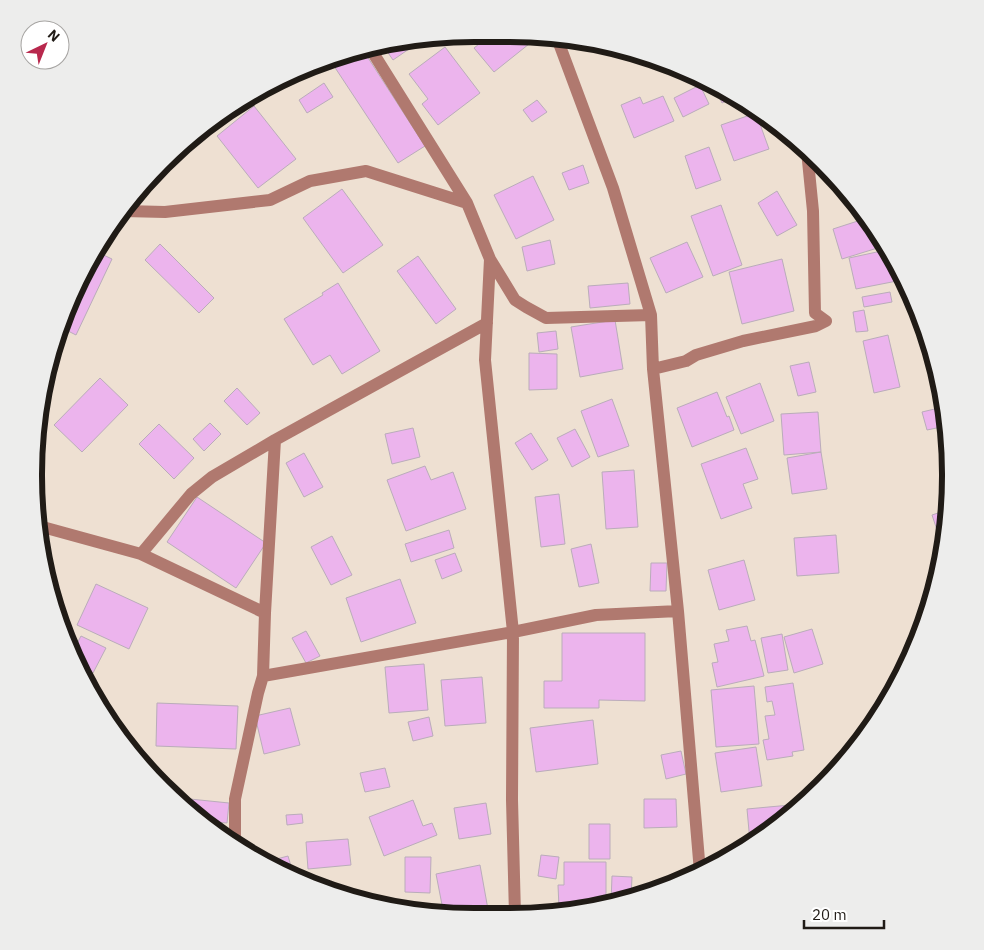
<svg xmlns="http://www.w3.org/2000/svg" width="984" height="950" viewBox="0 0 984 950" font-family="'IBM Plex Sans',sans-serif">
	<style>
		.building { fill: #ecb4ed; stroke: #baacba }
		.lines { fill: none; stroke-linecap: round; stroke-linejoin: round }
		.minor { stroke: #b0796f; stroke-width: 12 }
		.rim { fill: none; stroke: #201b16; stroke-width: 6 }
	</style>
	<rect width="100%" height="100%" fill="#eee0d2"/>
	<!-- building -->
	<path class="building" d="M533 38 534 40 494 72 474 48 479 44 476 40Z
		M389 42H405L409 49 393 60 382 44Z
		M445 47 480 93 438 125 422 104 428 99 409 74Z
		M363 50 425 146 398 163 330 60Z
		M324 83 333 97 307 113 299 100Z
		M700 85 709 104 683 117 674 98Z
		M714 86 729 93 736 97 722 103Z
		M663 96 674 121 634 138 621 105 640 97 643 104Z
		M537 100 547 112 532 122 523 110Z
		M254 106 296 159 258 188 217 136Z
		M756 113 769 149 734 161 721 125Z
		M709 147 721 180 696 189 685 156Z
		M583 165 589 183 569 190 562 173Z
		M533 176 554 220 516 239 494 195Z
		M342 189 383 245 343 273 303 218Z
		M777 191 797 225 777 236 758 203Z
		M721 205 742 265 713 276 691 216Z
		M864 219 868 232 874 230 884 246 842 259 833 229Z
		M550 240 555 264 527 271 522 247Z
		M687 242 703 277 666 293 650 258Z
		M160 244 214 298 199 313 145 260Z
		M886 250 893 261 897 281 856 289 849 258Z
		M95 251 112 259 76 335 60 327Z
		M418 256 456 309 436 324 397 271Z
		M782 259 794 311 742 324 729 272Z
		M338 283 380 351 342 374 330 355 313 365 284 319 323 295 322 293Z
		M628 283 630 304 590 308 588 286Z
		M890 292 892 302 864 307 862 297Z
		M864 310 868 331 856 332 853 312Z
		M615 320 623 369 580 377 571 327Z
		M556 331 558 349 539 352 537 333Z
		M888 335 900 387 874 393 863 341Z
		M529 353 557 354V389L529 390Z
		M809 362 816 392 798 396 790 366Z
		M100 378 128 405 82 452 54 425Z
		M760 383 774 421 741 434 726 397Z
		M237 388 260 413 247 425 224 401Z
		M717 392 727 417 729 416 734 430 692 447 677 408Z
		M612 399 629 446 598 457 581 411Z
		M943 407 946 426 927 430 922 412Z
		M818 412 821 452 784 455 781 414Z
		M210 423 221 434 204 451 193 439Z
		M159 424 194 458 174 479 139 444Z
		M413 428 420 457 392 464 385 434Z
		M575 429 590 457 572 467 557 438Z
		M531 433 548 460 532 470 515 443Z
		M746 448 758 479 743 484 752 508 721 519 701 464Z
		M821 452 827 489 792 494 787 458Z
		M304 453 323 487 304 497 286 463Z
		M425 466 431 480 453 472 466 509 406 531 387 480Z
		M634 470 638 527 606 529 602 472Z
		M559 494 565 544 541 547 535 497Z
		M197 497 266 543 236 588 167 542Z
		M947 510 946 533 939 536 932 515Z
		M449 530 454 548 411 562 405 544Z
		M836 535 839 573 797 576 794 538Z
		M332 536 352 575 331 585 311 547Z
		M591 544 599 583 579 587 571 549Z
		M455 553 462 571 442 579 435 560Z
		M744 560 755 600 719 610 708 570Z
		M651 563H667L666 591H650Z
		M400 579 416 623 361 642 346 598Z
		M96 584 148 608 129 649 77 625Z
		M747 626 751 641 755 640 764 676 717 687 712 663 718 662 714 644 729 641 726 630Z
		M812 629 823 664 794 673 784 637Z
		M306 631 320 656 306 663 292 638Z
		M562 633H645V701L599 700V708H544V681H562Z
		M782 634 788 670 768 673 761 638Z
		M81 636 106 648 93 673 79 666 73 651Z
		M424 664 428 710 389 713 385 667Z
		M83 674 96 679 91 692Z
		M482 677 486 723 445 726 441 680Z
		M793 683 804 750 792 752 793 756 767 760 763 740 769 739 765 716 775 715 772 701 767 702 765 687Z
		M754 686 759 744 716 747 711 690Z
		M157 703 238 706 236 749 156 746Z
		M290 708 300 745 264 754 255 716Z
		M429 717 433 736 413 741 408 722Z
		M593 720 598 764 536 772 530 728Z
		M756 747 762 786 721 792 715 753Z
		M681 751 686 774 666 779 661 755Z
		M385 768 390 787 365 792 360 773Z
		M190 799 229 803 227 823 202 821 189 809Z
		M644 799H676L677 827 644 828Z
		M413 800 423 826 432 823 437 835 384 856 369 817Z
		M486 803 491 834 459 839 454 808Z
		M801 804 778 825 750 842 747 809Z
		M302 814 303 823 287 825 286 815Z
		M589 824H610V859H589Z
		M348 839 351 865 308 869 306 842Z
		M541 855 559 857 556 879 538 876Z
		M288 856 294 876 280 871 265 862Z
		M405 857H431L430 893 405 892Z
		M564 862H606V904L587 907 559 908 558 885H564Z
		M480 865 489 915H444L436 874Z
		M612 876 632 877 631 898 623 901 611 903Z"/>
	<g class="lines">
		<!-- minor -->
		<path class="minor" d="M557 38 613 188 651 315 653 369 678 611 700 872
			M370 48 467 203 490 259 515 300 526 307 546 318 651 315
			M124 211 165 212 270 200 310 181 366 171 467 203
			M490 259 485 360 513 632 512 800 515 915
			M653 369 686 361 696 355 743 341 816 326 826 321 815 313 813 211 807 151
			M275 440 487 323
			M39 526 141 554 191 494 212 477 275 440 265 613 263 676 258 693 235 799V843
			M141 554 265 613
			M263 676 513 632 596 615 678 611"/>
	</g>
	<!-- crop -->
	<path d="M0 0H984V950H0ZM474 42H510A432 432 0 0 1 942 474V476A432 432 0 0 1 510 908H474A432 432 0 0 1 42 476V474A432 432 0 0 1 474 42Z" fill="#ededec" fill-rule="evenodd"/>
	<path class="rim" d="M474 42H510A432 432 0 0 1 942 474V476A432 432 0 0 1 510 908H474A432 432 0 0 1 42 476V474A432 432 0 0 1 474 42Z"/>
	<!-- north arrow -->
	<g transform="translate(45 45) rotate(43)"><circle r="24" fill="#ffffff" stroke="#a6a4a2"/>
	<path d="M0-4L9 19L0 12L-9 19Z" fill="#b8284d"/>
	<text y="-8" font-size="14" font-weight="bold" text-anchor="middle" fill="#201b16">N</text>
	</g>
	<!-- scale -->
	<path d="M804 920v8h80v-8" fill="none" stroke="#201b16" stroke-width="2.5"/>
	<text x="812" y="920" font-size="15" fill="#201b16" stroke="#ffffff" stroke-width="4" paint-order="stroke">20 m</text>
</svg>
